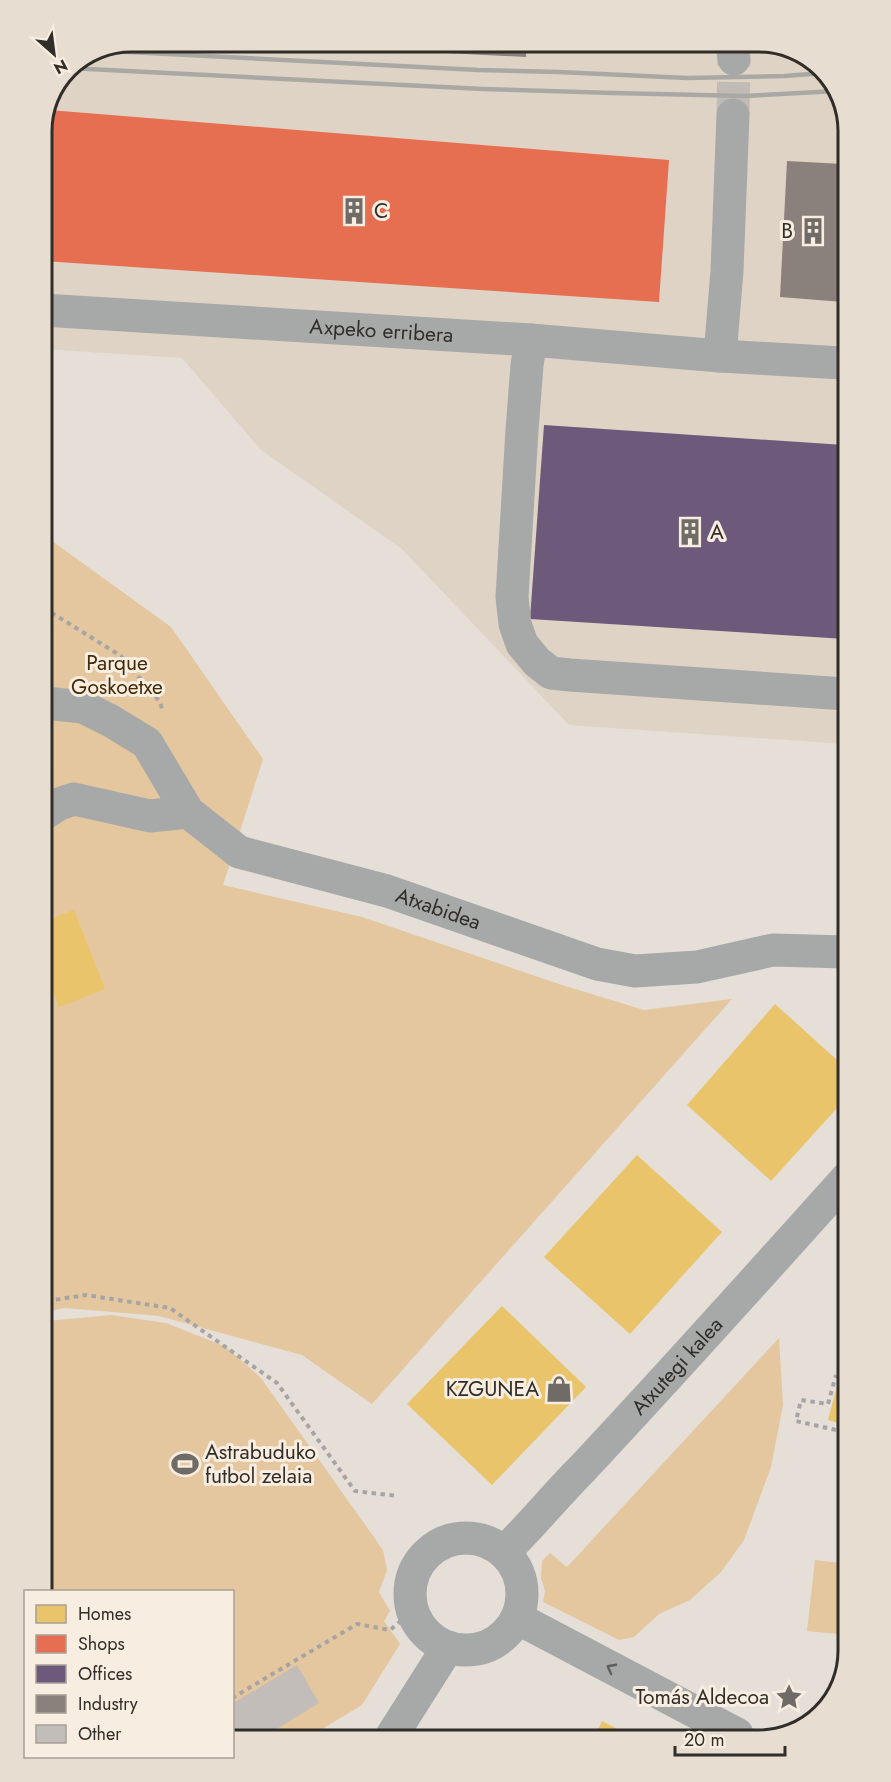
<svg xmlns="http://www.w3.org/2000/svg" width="891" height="1782" viewBox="0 0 891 1782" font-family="Jost,sans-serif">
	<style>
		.built { fill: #dfd3c6 }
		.green { fill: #e4c69f }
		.homes { fill: #e9c46a }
		.shops { fill: #e76f51 }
		.offices { fill: #6d597a }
		.industry { fill: #8a817c }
		.building { fill: #c2bdb8 }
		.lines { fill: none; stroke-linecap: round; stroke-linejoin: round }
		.minor-tunnel { stroke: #c1bbb5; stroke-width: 33; stroke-dasharray: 33 16; stroke-linecap: butt }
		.path { stroke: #a6a5a4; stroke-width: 4; stroke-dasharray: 4.5 4.5; stroke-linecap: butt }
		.minor { stroke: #a7a9a8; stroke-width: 33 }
		.rail { stroke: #aaa8a5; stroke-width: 4.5 }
		.oneway { stroke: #605f5b }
		.labels { text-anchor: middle; stroke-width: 6; stroke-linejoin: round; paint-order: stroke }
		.poi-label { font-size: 21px; fill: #312d28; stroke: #f7ede0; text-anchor: start }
		.street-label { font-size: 21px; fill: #312d28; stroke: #f7ede0 }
		.park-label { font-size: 21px; fill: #442b05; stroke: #f7ede0 }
		.rim { fill: none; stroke: #312d28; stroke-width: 3 }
	</style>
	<rect width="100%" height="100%" fill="#e5dfd8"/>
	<!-- built -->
	<path class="built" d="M131 42H766L814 60 842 97 845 744 569 725 402 549 261 450 182 358 43 349 42 126 68 68Z"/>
	<!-- green -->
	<path class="green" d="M44 539 52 541 171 627 263 759 223 885 362 917 562 985 644 1010 732 999 372 1404 302 1355 159 1316 65 1308 47 1311Z
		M111 1315 166 1323 226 1347 261 1378 383 1550 387 1570 379 1592 390 1611 384 1621 400 1644 362 1705 307 1738 233 1739 232 1592 48 1591 47 1321Z
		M779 1338 783 1405 771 1467 744 1540 721 1572 690 1600 659 1614 634 1637 619 1640 543 1602 545 1591 541 1578 542 1561 550 1553 567 1567Z
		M815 1560 849 1564V1635L807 1631Z"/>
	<!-- homes -->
	<path class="homes" d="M74 910 105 989 59 1007 50 984 46 986 45 921Z
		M775 1004 846 1068 847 1097 771 1181 687 1105Z
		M637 1155 722 1232 630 1334 544 1257Z
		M502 1306 586 1387 492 1485 407 1404Z
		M846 1353H848V1426L828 1420Z
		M602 1721 629 1735H596Z"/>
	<!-- shops -->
	<path class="shops" d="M49 110 669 160 659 302 43 261 42 126Z"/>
	<!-- offices -->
	<path class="offices" d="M544 425 844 445 845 639 530 619Z"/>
	<!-- industry -->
	<path class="industry" d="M263 42H527L526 57 263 44Z
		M787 161 843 164V302L780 297Z"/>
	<!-- building -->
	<path class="building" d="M297 1665 319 1703 260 1739H232V1704Z"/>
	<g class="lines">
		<!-- minor-tunnel -->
		<path class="minor-tunnel" d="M733 115 734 59"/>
		<!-- path -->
		<path class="path" d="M44 608 121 656 160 702 162 709
			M47 1301 86 1295 170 1308 277 1383 355 1491 398 1496
			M836 1430 796 1421 801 1400 828 1404 836 1375
			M232 1698 357 1624 390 1630 402 1620 413 1638"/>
		<!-- minor -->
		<g class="minor">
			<path d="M732 42 734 59"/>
			<path id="s1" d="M43 310 531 340 720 356 843 363"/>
			<path d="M531 340 527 365 522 430 512 597 515 624 522 644 537 662 551 673 570 675 845 694"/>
			<path d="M720 356 727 271 733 115"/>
			<path id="s2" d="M45 703 83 707 111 721 147 743 188 812 239 852 387 891 597 964 635 971 697 967 773 950 846 952"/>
			<path d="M45 813 59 804 74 799 150 816 188 812"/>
			<circle cx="466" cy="1594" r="56"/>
			<path id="s3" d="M504 1552C531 1526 555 1496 582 1469 672 1373 759 1276 847 1178"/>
			<path d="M517 1618 737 1734"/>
			<path d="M391 1737 448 1647"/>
		</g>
		<!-- rail -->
		<path class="rail" d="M109 51 478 70 559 72 687 78 784 76 824 73
			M68 68 483 89 613 93 744 96 837 91"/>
	</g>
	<!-- one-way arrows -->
	<defs><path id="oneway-chevron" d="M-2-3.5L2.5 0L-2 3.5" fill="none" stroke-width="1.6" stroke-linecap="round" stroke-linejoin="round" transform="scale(1.5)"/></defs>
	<use class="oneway" href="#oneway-chevron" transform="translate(611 1668) rotate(-152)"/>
	<!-- icons -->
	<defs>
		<symbol id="building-bare" viewBox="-9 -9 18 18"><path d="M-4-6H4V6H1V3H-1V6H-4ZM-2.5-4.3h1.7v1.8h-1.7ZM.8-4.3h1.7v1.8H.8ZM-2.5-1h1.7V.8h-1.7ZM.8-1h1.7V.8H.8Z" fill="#706b66" stroke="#f7ede0" stroke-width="2.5" paint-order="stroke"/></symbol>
		<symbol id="shop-bare" viewBox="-9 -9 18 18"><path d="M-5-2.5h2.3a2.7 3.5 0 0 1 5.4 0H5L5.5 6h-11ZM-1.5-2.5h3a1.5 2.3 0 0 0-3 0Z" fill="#706b66" stroke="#f7ede0" stroke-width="2.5" paint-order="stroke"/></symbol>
		<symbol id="stadium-bare" viewBox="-9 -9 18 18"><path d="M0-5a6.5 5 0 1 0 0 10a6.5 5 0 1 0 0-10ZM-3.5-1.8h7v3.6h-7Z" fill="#706b66" stroke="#f7ede0" stroke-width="2.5" paint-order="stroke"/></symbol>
		<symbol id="sight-bare" viewBox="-9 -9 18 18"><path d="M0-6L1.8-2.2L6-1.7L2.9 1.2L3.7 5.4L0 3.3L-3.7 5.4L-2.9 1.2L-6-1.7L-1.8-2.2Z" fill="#706b66" stroke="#f7ede0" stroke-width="2.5" paint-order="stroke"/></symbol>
	</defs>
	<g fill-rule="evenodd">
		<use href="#building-bare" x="335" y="192" width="38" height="38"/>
		<use href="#building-bare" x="794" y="212" width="38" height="38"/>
		<use href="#building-bare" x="671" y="513" width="38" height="38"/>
		<use href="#shop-bare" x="540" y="1370" width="38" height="38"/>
		<use href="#stadium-bare" x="166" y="1445" width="38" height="38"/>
		<use href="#sight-bare" x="770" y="1678" width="38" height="38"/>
	</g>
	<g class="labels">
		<!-- poi labels -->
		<g class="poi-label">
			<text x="374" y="218">C</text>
			<text x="793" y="238" text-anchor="end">B</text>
			<text x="710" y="539">A</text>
			<text x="539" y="1396" text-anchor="end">KZGUNEA</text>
			<text x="205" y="1459">Astrabuduko<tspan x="205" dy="24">futbol zelaia</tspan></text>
			<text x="769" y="1704" text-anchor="end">Tomás Aldecoa</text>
		</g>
		<!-- street labels -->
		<g class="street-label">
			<text dy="7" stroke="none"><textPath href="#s1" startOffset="339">Axpeko erribera</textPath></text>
			<text dy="7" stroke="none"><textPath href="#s2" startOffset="464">Atxabidea</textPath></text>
			<text dy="7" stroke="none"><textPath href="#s3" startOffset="254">Atxutegi kalea</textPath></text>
		</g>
		<!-- park labels -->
		<g class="park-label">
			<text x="117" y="670">Parque<tspan x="117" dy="24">Goskoetxe</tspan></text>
		</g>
	</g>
	<!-- crop -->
	<path d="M0 0H891V1782H0ZM131 52H759A79 79 0 0 1 838 131V1651A79 79 0 0 1 759 1730H131A79 79 0 0 1 52 1651V131A79 79 0 0 1 131 52Z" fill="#e7ded1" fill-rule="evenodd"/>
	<path class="rim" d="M131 52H759A79 79 0 0 1 838 131V1651A79 79 0 0 1 759 1730H131A79 79 0 0 1 52 1651V131A79 79 0 0 1 131 52Z"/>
	<!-- legend -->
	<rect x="24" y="1590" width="210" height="168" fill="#f7ede0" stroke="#a8a096" stroke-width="1.5"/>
	<rect x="36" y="1605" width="30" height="18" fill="#e9c46a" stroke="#a8a096" stroke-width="1.5"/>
	<text x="78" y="1620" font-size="18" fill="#312d28">Homes</text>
	<rect x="36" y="1635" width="30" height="18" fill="#e76f51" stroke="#a8a096" stroke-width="1.5"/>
	<text x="78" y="1650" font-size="18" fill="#312d28">Shops</text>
	<rect x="36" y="1665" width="30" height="18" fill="#6d597a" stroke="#a8a096" stroke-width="1.5"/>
	<text x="78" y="1680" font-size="18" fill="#312d28">Offices</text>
	<rect x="36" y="1695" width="30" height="18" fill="#8a817c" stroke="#a8a096" stroke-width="1.5"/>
	<text x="78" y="1710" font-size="18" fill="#312d28">Industry</text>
	<rect x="36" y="1725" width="30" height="18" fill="#c2bdb8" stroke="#a8a096" stroke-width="1.5"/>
	<text x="78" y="1740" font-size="18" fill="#312d28">Other</text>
	<!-- north arrow -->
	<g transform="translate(54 54) rotate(152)" stroke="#f7ede0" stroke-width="4.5" paint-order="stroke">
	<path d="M0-4.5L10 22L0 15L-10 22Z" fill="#312d28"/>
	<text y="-9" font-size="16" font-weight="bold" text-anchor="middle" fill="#312d28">N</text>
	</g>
	<!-- scale -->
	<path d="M675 1746v9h110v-9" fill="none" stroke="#312d28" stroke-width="3"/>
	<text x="684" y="1746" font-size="18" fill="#312d28" stroke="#f7ede0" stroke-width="4.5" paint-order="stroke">20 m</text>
</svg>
